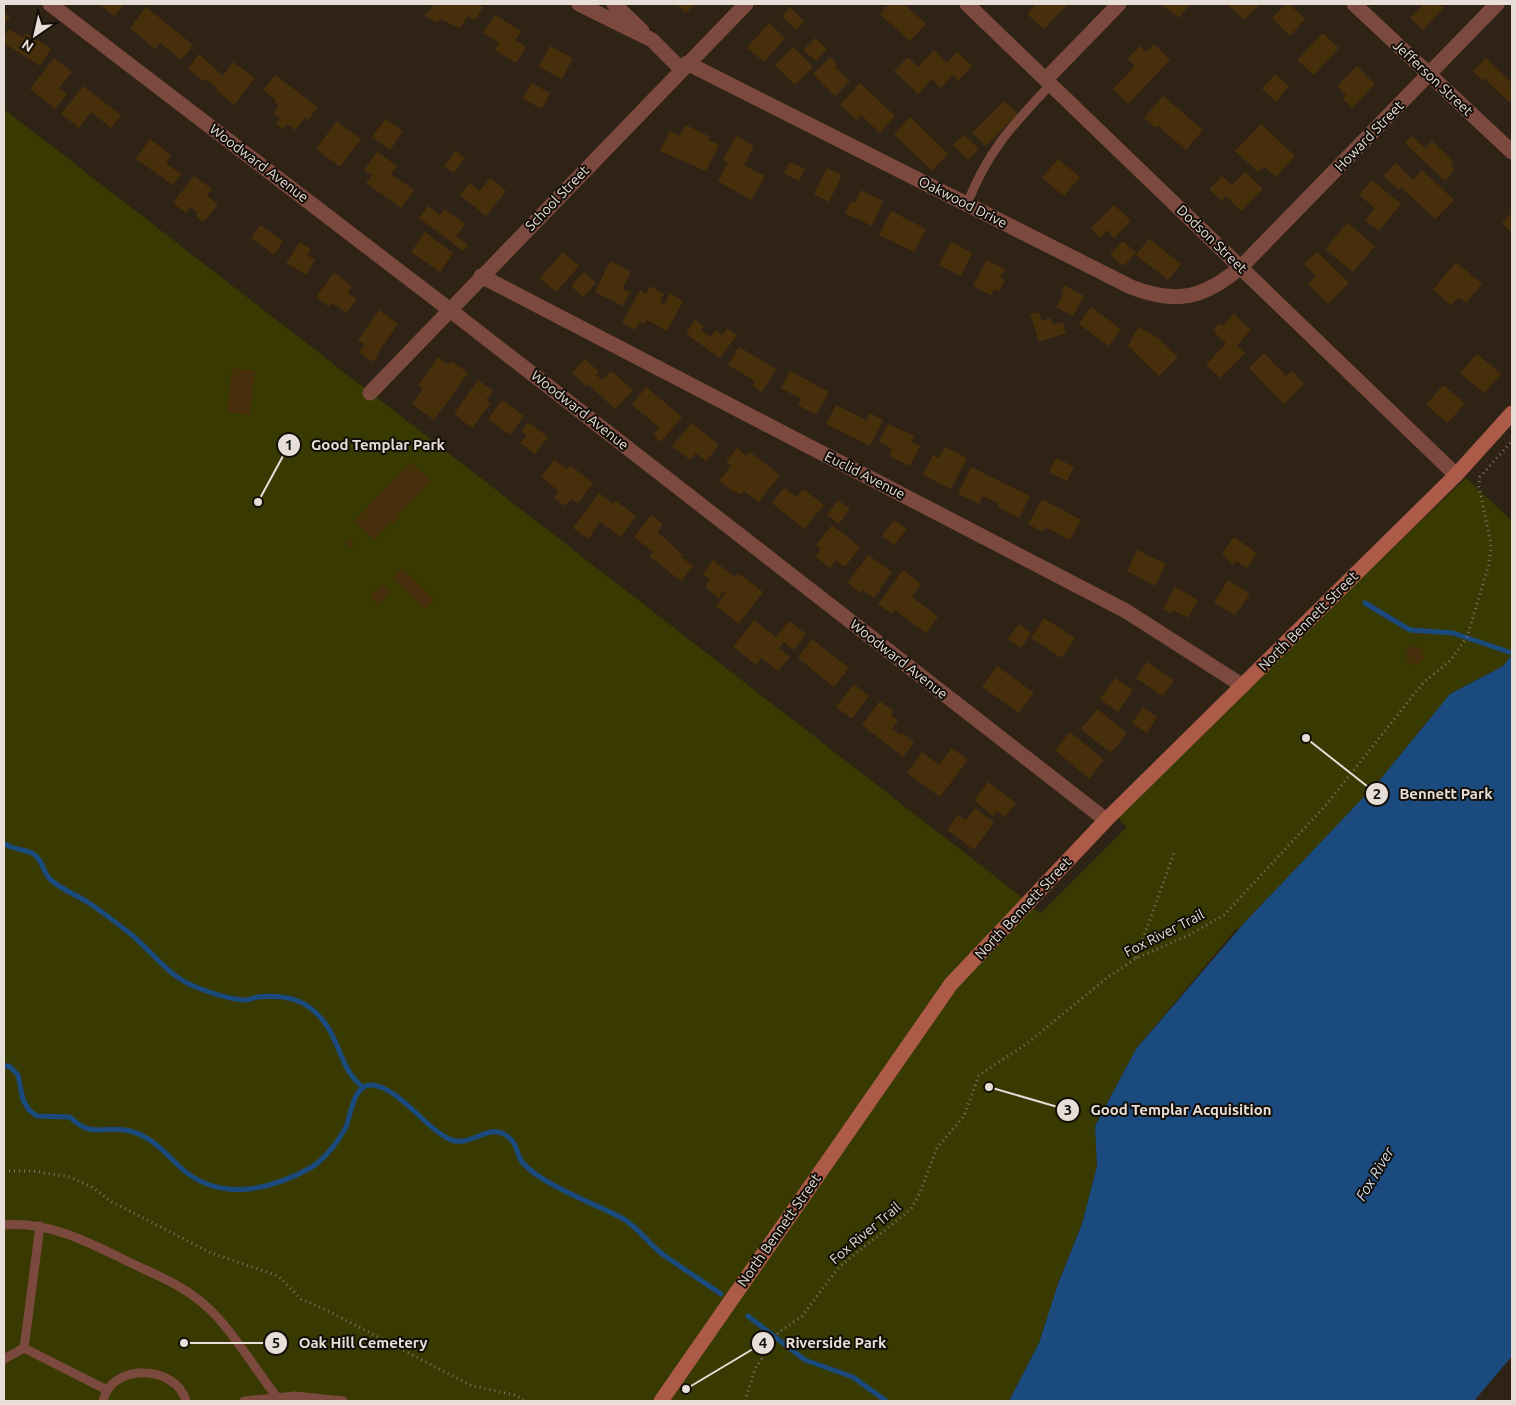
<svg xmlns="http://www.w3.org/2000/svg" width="1516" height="1405" viewBox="0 0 1516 1405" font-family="Ubuntu,sans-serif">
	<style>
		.green { fill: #383a02 }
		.water { fill: #1b4a7f }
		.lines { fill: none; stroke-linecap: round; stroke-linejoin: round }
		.stream { stroke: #1b4a7f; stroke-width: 5 }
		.building { fill: #482f0b }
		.path { stroke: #7d7368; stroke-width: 3; stroke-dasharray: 1 4; stroke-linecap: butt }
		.lane { stroke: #7c493e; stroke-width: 9 }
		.street { stroke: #7c493e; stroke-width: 15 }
		.secondary { stroke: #ac5b49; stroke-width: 15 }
		.labels { text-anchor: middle; stroke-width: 4; stroke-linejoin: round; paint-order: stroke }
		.street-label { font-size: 14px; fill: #e7dfd7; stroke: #130e08 }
		.water-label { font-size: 15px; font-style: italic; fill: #d1deee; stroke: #130e08 }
		.leader { fill: none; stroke: #e7dfd7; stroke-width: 2 }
		.callout-dot { fill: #e7dfd7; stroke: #130e08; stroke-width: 2 }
		.mark-label { font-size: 15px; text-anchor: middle; font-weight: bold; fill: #111 }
		.callout-label { font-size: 15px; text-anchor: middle; font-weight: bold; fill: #e7dfd7; stroke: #130e08; stroke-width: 4; stroke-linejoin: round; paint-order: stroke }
	</style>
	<rect width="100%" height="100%" fill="#2f2316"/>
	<!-- green -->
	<path class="green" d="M4 109 1019 895 1040 914 1127 827 1118 818 1323 615 1466 478 1512 521V655L1503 666 1450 694 1378 782 1241 927 1235 930 1136 1049 1095 1126 1097 1166 1082 1224 1058 1284 1039 1343 1009 1401H668L675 1369 652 1401H4Z"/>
	<!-- water -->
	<path class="water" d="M1512 655V1356L1474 1401H1009L1039 1343 1058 1284 1082 1224 1097 1166 1095 1126 1136 1049 1245 922 1378 782 1450 694 1503 666Z"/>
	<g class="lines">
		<!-- stream -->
		<path class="stream" d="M1365 603 1410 630 1453 633 1512 653
			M4 843C13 851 26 848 35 855 43 861 43 873 51 880 62 890 77 895 89 903 104 913 118 924 132 935 153 953 169 977 196 987 211 993 229 999 244 1000 249 1001 254 997 258 997 275 995 295 997 309 1007 342 1031 336 1067 363 1087
			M4 1066H9L18 1075 23 1100 29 1110 37 1116 70 1117C93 1140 104 1124 130 1131 153 1137 165 1153 181 1168 220 1203 271 1190 312 1167 324 1160 340 1139 346 1127 351 1115 353 1084 372 1085 399 1088 423 1125 447 1138 470 1151 488 1121 507 1136 518 1143 516 1155 523 1163 542 1185 596 1204 622 1218 638 1227 647 1242 661 1253 680 1267 701 1280 721 1294
			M748 1316 805 1360 853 1377 886 1401"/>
	</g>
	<!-- building -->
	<path class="building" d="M99 4H124L114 16Z
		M435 4H478L483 7 475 20 468 16 460 28 440 19 437 23 424 15Z
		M676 4H695L686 13Z
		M889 4H904L926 24 910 41 880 14Z
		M1036 4H1068L1044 29 1027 14Z
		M1165 4H1190L1179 18 1163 6Z
		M1227 4H1260L1244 20Z
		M1286 4H1289L1305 19 1290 36 1272 18Z
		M1424 4H1439L1444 8 1423 30 1410 18Z
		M146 7 193 45 181 60 160 43 155 49 130 28Z
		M790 7 804 21 796 30 782 16Z
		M4 13 10 17 4 25Z
		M495 15 521 31 515 40 526 47 516 63 495 50 499 43 483 33Z
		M769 23 785 38 764 62 747 48Z
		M9 29 23 37 26 33 51 49 40 66 4 43V37Z
		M1323 33 1339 48 1314 75 1297 60Z
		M815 38 827 49 816 61 803 50Z
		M1154 44 1170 60 1128 104 1113 89 1135 66 1127 59 1140 46 1146 52Z
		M550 46 573 58 562 79 539 67Z
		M793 47 813 67 795 85 775 65Z
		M934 50 947 63 957 52 972 66 958 81 953 75 941 88 932 79 918 94 894 71 908 57 918 67Z
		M199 54 223 76 233 62 255 78 234 105 216 90 218 88 206 79 205 82 188 69Z
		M830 57 837 64 835 67 850 81 835 96 813 74Z
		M54 58 72 72 59 88 67 94 55 109 30 89Z
		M1486 58 1512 83V99L1509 102 1484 78 1482 80 1473 71Z
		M1357 66 1375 84 1352 108 1343 99 1346 95 1337 86Z
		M1275 74 1289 86 1276 102 1262 89Z
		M275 75 318 107 308 120 305 117 295 130 287 124 283 129 276 124 280 118 273 113 279 106 274 102 276 100 263 90Z
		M531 83 550 93 542 109 523 99Z
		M860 83 895 116 880 133 861 115 856 120 840 105Z
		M83 86 121 115 111 128 91 112 79 128 61 114Z
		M1163 96 1203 130 1186 150 1158 126 1156 128 1144 118Z
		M1004 101 1018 114 986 146 972 133Z
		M910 117 948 154 932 171 894 134Z
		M385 119 403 131 390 150 372 137Z
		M337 121 361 139 340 167 316 149Z
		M1261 124 1295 156 1276 177 1264 166 1258 172 1235 151Z
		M686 125 710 137 708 140 719 145 706 171 660 151 670 131 680 136Z
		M964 135 979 149 968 160 953 145Z
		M736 136 754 146 744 165 765 176 751 200 718 181 728 163 723 160Z
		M1412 136 1425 148 1432 141 1454 162 1451 166 1455 170 1445 181 1405 143Z
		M150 139 171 155 166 163 181 174 173 185 136 159Z
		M455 151 465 158 454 173 444 166Z
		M377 152 397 166 391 174 414 190 401 208 366 183 372 175 364 170Z
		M1058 159 1080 177 1064 196 1042 178Z
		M790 162 805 169 799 181 784 173Z
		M1396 163 1413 180 1422 170 1454 200 1435 219 1401 187 1399 190 1383 176Z
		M827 168 842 175 829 202 814 194Z
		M1245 172 1263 189 1241 211 1226 196 1222 201 1209 189 1222 176 1232 185Z
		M194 176 212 189 207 195 218 205 203 222 196 216 198 213 190 207 186 213 173 203Z
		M490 178 506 191 486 216 460 195 470 183 480 191Z
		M1372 180 1401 204 1379 231 1365 220 1375 208 1359 195Z
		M861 190 883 201 872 226 845 213 851 201 855 203Z
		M1114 205 1131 221 1114 238 1107 230 1100 238 1091 228Z
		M428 206 440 215 444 209 465 224 456 236 468 245 463 251 419 218Z
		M891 211 926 229 914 252 879 235Z
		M1512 212V233L1502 223Z
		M1347 223 1375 246 1353 272 1325 249Z
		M260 225 283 241 274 255 251 238Z
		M425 232 453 253 440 272 411 252Z
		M1149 239 1181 264 1168 280 1136 255Z
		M1123 241 1136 253 1123 266 1110 254Z
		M300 242 311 249 307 255 315 260 306 275 286 263Z
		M951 242 972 253 961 276 939 265Z
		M563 252 579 266 556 292 540 278Z
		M1317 252 1349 283 1328 304 1308 284 1316 276 1304 264Z
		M987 260 1005 269 1000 278 1005 280 999 291 995 289 991 295 973 286Z
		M610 261 631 272 622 289 630 292 623 306 595 292Z
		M1456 262 1482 284 1466 303 1459 297 1451 305 1433 290Z
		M334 272 352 286 348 293 357 299 346 313 332 303 329 307 316 297Z
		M584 272 596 283 583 297 571 286Z
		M1064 285 1084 296 1073 316 1056 307 1064 293 1061 292Z
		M650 286 664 294 660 302 664 305 670 293 683 301 667 331 647 320 644 324 640 322 635 330 622 323 640 290 646 294Z
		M1091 307 1121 329 1109 346 1079 324Z
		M379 310 398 324 377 354 379 355 373 362 359 352 365 345 358 340Z
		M1039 312 1042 321 1051 318 1053 325 1063 322 1066 333 1039 342 1030 314Z
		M1234 314 1251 330 1237 345 1245 353 1220 378 1206 365 1226 343 1213 331 1219 323 1222 326Z
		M695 320 704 326 701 330 711 337 716 330 722 335 727 328 737 335 720 358 686 334Z
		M1138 327 1157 337 1178 357 1159 376 1128 346Z
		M739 347 776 369 762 392 752 386 755 381 728 365Z
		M1264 353 1286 376 1292 371 1304 384 1284 404 1249 368Z
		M1477 354 1501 374 1484 393 1460 373Z
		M438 357 449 365 452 361 468 373 434 420 412 404 423 389 418 385Z
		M585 359 599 372 596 375 602 380 611 371 633 390 615 409 588 384 586 386 572 373Z
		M232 368 255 371 250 415 227 412Z
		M790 371 829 392 816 415 798 405 801 399 781 388Z
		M478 380 493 391 486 400 491 403 472 428 454 414Z
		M1443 385 1465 403 1448 423 1426 405Z
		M646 387 682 417 661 442 653 435 659 427 632 405Z
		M502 400 524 416 510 435 488 419Z
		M836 405 866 420 870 413 883 420 870 446 826 424Z
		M528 422 548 437 535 454 520 443 527 435 521 431Z
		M692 423 719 445 706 461 696 453 690 460 672 446Z
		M888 424 915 436 911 442 920 446 910 466 889 456 892 449 879 442Z
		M945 447 967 458 951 489 923 475 933 455 939 458Z
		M737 448 747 456 750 452 780 475 759 502 744 491 741 495 736 491 735 493 719 481 731 466 726 462Z
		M1056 458 1074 467 1067 481 1049 472Z
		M554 460 567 469 570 465 593 483 578 504 571 499 565 506 554 498 559 491 541 477Z
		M411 462 431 481 397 516 399 518 393 524 391 522 374 540 354 521Z
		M971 467 1030 496 1019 518 998 507 999 504 983 496 979 504 958 494Z
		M784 488 796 497 803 489 824 505 804 529 772 503Z
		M599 493 613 504 616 501 636 516 621 537 600 522 588 539 573 528Z
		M1042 499 1081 520 1070 540 1045 527 1043 532 1028 524Z
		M838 500 850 509 839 524 827 515Z
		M651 515 663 524 657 532 675 547 674 548 683 555 681 557 693 566 681 581 649 556 653 552 634 537Z
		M894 520 907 529 894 545 882 536Z
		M832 525 860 547 845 567 836 560 830 568 815 556 821 549 816 545Z
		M1234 537 1257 553 1247 568 1236 561 1233 565 1222 554Z
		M350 539 355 544 350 548 345 543Z
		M1137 550 1166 564 1155 586 1127 571Z
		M868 555 892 572 874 598 863 590 861 593 847 583Z
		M713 560 735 577 738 573 763 592 739 624 716 606 726 592 724 591 719 598 705 587 710 580 703 574Z
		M402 568 434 600 425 609 393 578Z
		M903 570 921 584 912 597 938 617 926 633 895 610 892 614 878 604Z
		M1228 580 1250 594 1235 615 1214 603Z
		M382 584 391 592 379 605 370 597Z
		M1175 587 1198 600 1188 618 1173 610 1171 613 1163 609Z
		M1044 618 1075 638 1062 658 1031 638Z
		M754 620 776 637 789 621 806 634 794 650 784 642 779 648 790 657 778 671 761 658 756 665 733 647Z
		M1019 624 1031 633 1021 648 1008 639Z
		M812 639 849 668 834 687 798 658Z
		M1412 645 1421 649 1424 658 1417 665 1407 662 1405 652Z
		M1147 662 1174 680 1163 696 1136 678Z
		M997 666 1034 693 1019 713 982 687Z
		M1115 678 1133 690 1118 712 1100 699Z
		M854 684 869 696 852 719 836 707Z
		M880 701 893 711 891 715 898 721 892 729 901 735 903 733 914 742 903 757 862 725Z
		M1143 707 1157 717 1147 733 1132 723Z
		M1097 709 1127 733 1111 753 1081 729Z
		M1070 732 1104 760 1089 779 1055 750Z
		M952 748 968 760 940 797 907 773 922 752 939 765Z
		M988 782 1016 803 1005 817 997 811 993 816 974 800Z
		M975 808 994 822 974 850 947 830 958 815 966 820Z"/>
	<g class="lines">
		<!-- path -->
		<path class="path" d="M1136 958 1174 853
			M4 1171H33L70 1177 92 1187 112 1202 209 1252 278 1276 301 1299 330 1312 472 1386 515 1395 525 1401
			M745 1401 755 1369 779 1332 802 1316 839 1267 910 1210 918 1197 937 1148 964 1116 979 1075 1025 1045 1108 977 1135 959 1191 934 1224 915 1326 805 1423 683 1451 660 1467 637 1489 564 1491 544 1479 487 1480 477 1512 441"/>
		<!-- lane -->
		<path class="lane" d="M967 204C988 150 1013 125 1051 84
			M4 1225C51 1221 92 1244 133 1264 159 1276 185 1287 206 1306 231 1328 255 1369 276 1396
			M40 1226 24 1348 107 1390
			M4 1359 24 1348
			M103 1401C111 1363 176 1364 186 1401
			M244 1401 295 1396 343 1401"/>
		<!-- street -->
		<path class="street" d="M50 4 450 310 1106 820
			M579 4 652 40 681 69
			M614 4 642 31
			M967 4 1456 475
			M1354 4 1512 152
			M687 63 1131 287C1177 305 1204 298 1241 267L1497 4
			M1046 79 1119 4
			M481 276 1126 611 1243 686
			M370 393 746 4"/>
		<!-- secondary -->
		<path class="secondary" d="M661 1401 951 984 1106 820 1456 475 1512 413"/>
	</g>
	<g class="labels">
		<!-- street labels -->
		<g class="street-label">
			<text transform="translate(1433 78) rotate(43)" y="5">Jefferson Street</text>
			<text transform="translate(1369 136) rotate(-46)" y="5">Howard Street</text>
			<text transform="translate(259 163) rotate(37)" y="5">Woodward Avenue</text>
			<text transform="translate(557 198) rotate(-46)" y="5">School Street</text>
			<text transform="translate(963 202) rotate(27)" y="5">Oakwood Drive</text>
			<text transform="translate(1212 239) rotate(44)" y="5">Dodson Street</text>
			<text transform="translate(580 410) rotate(38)" y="5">Woodward Avenue</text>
			<text transform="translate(865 475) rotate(27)" y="5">Euclid Avenue</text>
			<text transform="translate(1308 621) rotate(-45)" y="5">North Bennett Street</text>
			<text transform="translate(899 659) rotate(38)" y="5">Woodward Avenue</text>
			<text transform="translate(1023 908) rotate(-47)" y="5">North Bennett Street</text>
			<text transform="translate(1164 933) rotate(-27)" y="5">Fox River Trail</text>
			<text transform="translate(779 1230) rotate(-55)" y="5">North Bennett Street</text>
			<text transform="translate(865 1233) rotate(-40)" y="5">Fox River Trail</text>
		</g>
		<!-- water labels -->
		<g class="water-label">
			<text transform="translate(1375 1174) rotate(-59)" y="5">Fox River</text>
		</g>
	</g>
	<!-- callouts -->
	<path class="leader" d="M258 502L289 445M1306 738L1377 794M989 1087L1068 1110M686 1389L763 1343M184 1343L276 1343"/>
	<g class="callout-dot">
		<circle cx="258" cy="502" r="5"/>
		<circle cx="1306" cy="738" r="5"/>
		<circle cx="989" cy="1087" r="5"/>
		<circle cx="686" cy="1389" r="5"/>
		<circle cx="184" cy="1343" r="5"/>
		<circle cx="289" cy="445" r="12"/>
		<circle cx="1377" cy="794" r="12"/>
		<circle cx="1068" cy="1110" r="12"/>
		<circle cx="763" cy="1343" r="12"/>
		<circle cx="276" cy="1343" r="12"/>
	</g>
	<g class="mark-label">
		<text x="289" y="450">1</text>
		<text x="1377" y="799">2</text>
		<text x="1068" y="1115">3</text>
		<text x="763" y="1348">4</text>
		<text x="276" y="1348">5</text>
	</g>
	<g class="callout-label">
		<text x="378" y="450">Good Templar Park</text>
		<text x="1446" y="799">Bennett Park</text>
		<text x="1181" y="1115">Good Templar Acquisition</text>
		<text x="836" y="1348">Riverside Park</text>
		<text x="363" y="1348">Oak Hill Cemetery</text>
	</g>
	<!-- border -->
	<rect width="1516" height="1405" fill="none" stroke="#e7dfd7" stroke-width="10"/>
	<!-- north arrow -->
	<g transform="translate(35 35) rotate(214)" stroke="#130e08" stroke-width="4" paint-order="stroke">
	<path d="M0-4L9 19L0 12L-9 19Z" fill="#e7dfd7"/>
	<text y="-8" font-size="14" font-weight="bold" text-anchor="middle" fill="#e7dfd7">N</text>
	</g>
</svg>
